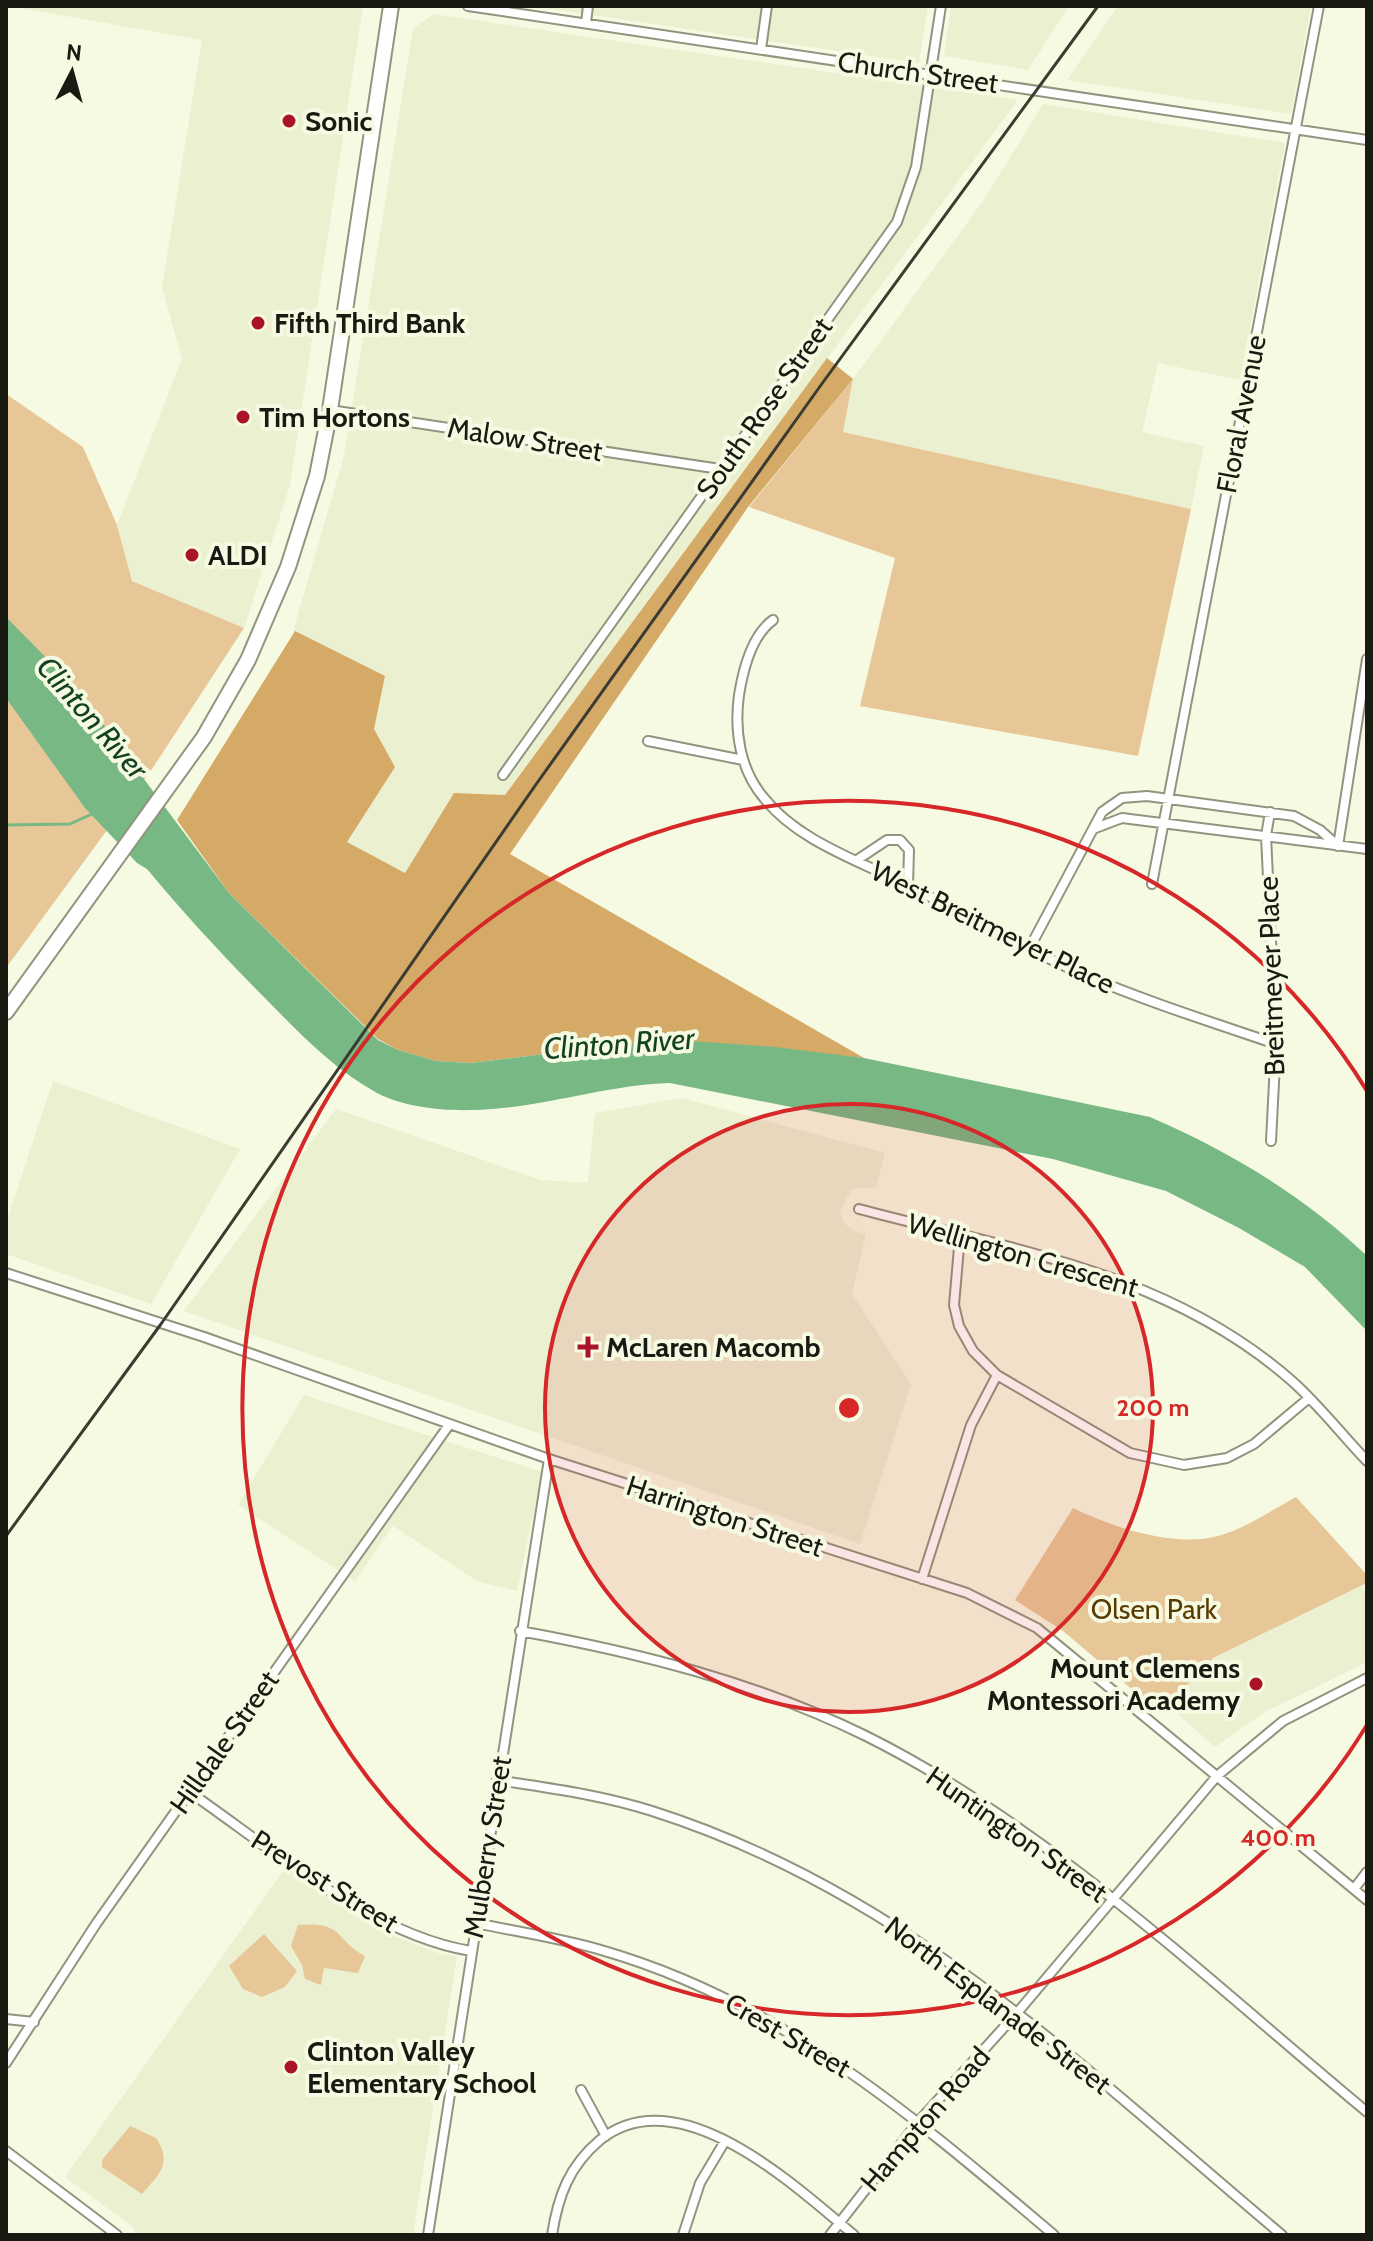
<svg xmlns="http://www.w3.org/2000/svg" width="1373" height="2241" viewBox="0 0 1373 2241" font-family="Cabin,sans-serif">
	<style>
		.built { fill: #ebf0d1 }
		.green { fill: #e7c798 }
		.forest { fill: #d5a966 }
		.water { fill: #77b885 }
		.lines { fill: none; stroke-linecap: round; stroke-linejoin: round }
		.stream { stroke: #77b885; stroke-width: 3 }
		.street-casing { stroke: #91947f; stroke-width: 12 }
		.primary-casing { stroke: #91947f; stroke-width: 18 }
		.street { stroke: #fff; stroke-width: 8 }
		.primary { stroke: #fff; stroke-width: 14 }
		.rail { stroke: #3a3c31; stroke-width: 3 }
		.ring { fill: none; stroke: #d62828; stroke-width: 4 }
		.poi-dot { fill: #aa1429; stroke: #f6fae2; stroke-width: 3 }
		.labels { text-anchor: middle; stroke-width: 8; stroke-linejoin: round; paint-order: stroke }
		.street-label { font-size: 28px; fill: #191a12; stroke: #f6fae2 }
		.poi-label { font-size: 28px; font-weight: bold; fill: #191a12; stroke: #f6fae2; text-anchor: start }
		.park-label { font-size: 28px; fill: #593b02; stroke: #f6fae2 }
		.water-label { font-size: 30px; font-style: italic; fill: #124221; stroke: #f6fae2 }
		.centre { fill: #d62828; stroke: #f6fae2; stroke-width: 4 }
		.ring-label { font-size: 24px; text-anchor: middle; font-weight: bold; fill: #d62828; stroke: #f6fae2; stroke-width: 8; stroke-linejoin: round; paint-order: stroke }
	</style>
	<rect width="100%" height="100%" fill="#f6fae2"/>
	<!-- built -->
	<path class="built" d="M9 6H363L290 485 244 628 132 581 117 525 182 359 162 287 202 40Z
		M530 6H928L919 63Z
		M951 6H1069L1028 70 944 56Z
		M1118 6H1311L1291 114 1067 80Z
		M433 14 1018 100 505 795 454 793 405 873 346 842 395 767 374 729 385 676 293 631 344 456 413 29Z
		M1043 104 1285 143 1240 380 1158 363 1142 432 1204 446 1191 509 843 432 853 379 983 201Z
		M53 1081 240 1149 151 1304 6 1254V1223Z
		M682 1098 885 1153 876 1187 852 1189 840 1210 844 1223 854 1231 866 1234 852 1294 911 1384 860 1544 184 1311 336 1109 541 1180 588 1183 595 1113Z
		M304 1395 542 1472 517 1591 477 1581 393 1526 355 1581 238 1505Z
		M1362 1586 1367 1597V1662L1265 1712 1215 1747 1167 1705 1213 1658Z
		M286 1867 373 1928 441 1954 457 1956 413 2235H137L133 2227 65 2177Z"/>
	<!-- green -->
	<path class="green" d="M853 379 843 432 1191 509 1138 756 860 706 895 558 749 507Z
		M6 394 83 447 117 525 132 581 244 628 154 766 6 968Z
		M1296 1497 1367 1575V1583L1213 1658 1160 1713 1063 1631 1015 1600 1073 1508C1112 1527 1174 1548 1218 1536 1244 1529 1272 1510 1296 1497Z
		M298 1925C344 1921 334 1939 365 1956L358 1973 324 1968 321 1985 305 1979 302 1965 291 1946Z
		M264 1934 297 1971 285 1987 262 1997 243 1989 229 1966Z
		M130 2126 156 2138C173 2164 159 2174 142 2194L102 2167V2160Z"/>
	<!-- forest -->
	<path class="forest" d="M827 358 853 379 748 507 510 854 864 1058 665 1039 471 1063 436 1061 398 1050 378 1039 229 893 177 820 295 631 385 676 374 729 395 767 347 842 405 873 454 793 505 795Z"/>
	<!-- water -->
	<path class="water" d="M6 617 76 688 229 893 378 1040 398 1050 436 1061 471 1063 665 1039 775 1047 864 1058 1150 1117C1229 1151 1304 1196 1367 1256V1331L1305 1267 1239 1228 1166 1191 1053 1159 670 1083C603 1085 540 1109 472 1110 443 1111 403 1107 377 1093 328 1066 292 1025 253 986 216 948 181 910 147 869L137 863 85 808 6 698Z"/>
	<g class="lines">
		<!-- stream -->
		<path class="stream" d="M6 825 70 824 92 814"/>
		<defs>
			<path id="street" d="M468 6 1367 140
				M586 23 588 6
				M761 49 767 6
				M330 410 720 469
				M773 620C752 635 743 670 739 695 734 731 740 770 764 798 797 840 857 860 903 883 963 913 1021 947 1082 974 1145 1001 1211 1022 1276 1044
				M648 741 743 760
				M503 775 897 222 916 167 941 6
				M1270 812 1266 836 1276 1044 1271 1141
				M1093 829 1122 818 1367 849
				M1338 846 1367 659
				M857 860 887 840H900L909 850 908 886
				M1152 884 1319 6
				M1029 949 1102 812 1122 798 1147 796 1294 816 1320 830 1338 846
				M859 1209C1013 1250 1168 1272 1292 1381 1319 1405 1342 1435 1367 1461
				M960 1236 954 1305 959 1326 973 1351 997 1375 1130 1453 1184 1465 1227 1458 1254 1444 1309 1398
				M6 1273 204 1337 546 1458 967 1593 1037 1628 1367 1900
				M922 1579 971 1425 997 1375
				M520 1631C640 1653 756 1682 866 1736 1049 1827 1210 1982 1367 2112
				M497 1780C549 1788 602 1795 652 1811 905 1891 1084 2069 1282 2235
				M188 1791C271 1848 371 1935 471 1951
				M1354 1889 1367 1872
				M476 1923C518 1932 560 1938 601 1950 782 2002 913 2116 1054 2235
				M6 2019 34 2022
				M6 2063 96 1924 449 1425
				M581 2090 606 2136
				M6 2151 117 2235
				M428 2235 549 1459
				M552 2235C558 2196 569 2166 600 2140 679 2076 796 2187 854 2235
				M683 2235 700 2183 725 2141
				M830 2235 919 2121 1017 2013 1217 1776 1283 1721 1367 1678"/>
			<path id="primary" d="M6 1012 204 737 248 660 288 567 317 476 330 410 391 6"/>
		</defs>
		<!-- street casing -->
		<use href="#street" class="street-casing"/>
		<!-- primary casing -->
		<use href="#primary" class="primary-casing"/>
		<!-- street -->
		<use href="#street" class="street"/>
		<!-- primary -->
		<use href="#primary" class="primary"/>
		<!-- rail -->
		<path class="rail" d="M6 1536 161 1324 537 783 821 385 1098 6"/>
	</g>
	<!-- distance rings -->
	<circle cx="849" cy="1408" r="304" fill="#d62828" fill-opacity=".12"/>
	<g class="ring">
		<circle cx="849" cy="1408" r="304"/>
		<path d="M1367 1725A607 607 0 1 1 1367 1091"/>
	</g>
	<!-- markers -->
	<g class="poi-dot">
		<circle cx="289" cy="121" r="8"/>
		<circle cx="258" cy="323" r="8"/>
		<circle cx="243" cy="417" r="8"/>
		<circle cx="192" cy="555" r="8"/>
		<path d="M584 1335h8v8h8v8h-8v8h-8v-8h-8v-8h8z"/>
		<circle cx="1256" cy="1684" r="8"/>
		<circle cx="291" cy="2067" r="8"/>
	</g>
	<g class="labels">
		<!-- street labels -->
		<g class="street-label">
			<text transform="translate(918 72) rotate(8)" y="10">Church Street</text>
			<text transform="translate(764 408) rotate(-55)" y="10">South Rose Street</text>
			<text transform="translate(1241 414) rotate(-79)" y="10">Floral Avenue</text>
			<text transform="translate(525 439) rotate(9)" y="10">Malow Street</text>
			<text transform="translate(993 927) rotate(26)" y="10">West Breitmeyer Place</text>
			<text transform="translate(1271 976) rotate(-92)" y="10">Breitmeyer Place</text>
			<text transform="translate(1023 1255) rotate(16)" y="10">Wellington Crescent</text>
			<text transform="translate(725 1516) rotate(18)" y="10">Harrington Street</text>
			<text transform="translate(224 1742) rotate(-55)" y="10">Hilldale Street</text>
			<text transform="translate(1017 1834) rotate(35)" y="10">Huntington Street</text>
			<text transform="translate(487 1847) rotate(-81)" y="10">Mulberry Street</text>
			<text transform="translate(325 1881) rotate(32)" y="10">Prevost Street</text>
			<text transform="translate(998 2005) rotate(37)" y="10">North Esplanade Street</text>
			<text transform="translate(788 2035) rotate(30)" y="10">Crest Street</text>
			<text transform="translate(925 2119) rotate(-49)" y="10">Hampton Road</text>
		</g>
		<!-- poi labels -->
		<g class="poi-label">
			<text x="305" y="131">Sonic</text>
			<text x="274" y="333">Fifth Third Bank</text>
			<text x="259" y="427">Tim Hortons</text>
			<text x="208" y="565">ALDI</text>
			<text x="606" y="1357">McLaren Macomb</text>
			<text x="1240" y="1678" text-anchor="end">Mount Clemens<tspan x="1240" dy="32">Montessori Academy</tspan></text>
			<text x="307" y="2061">Clinton Valley<tspan x="307" dy="32">Elementary School</tspan></text>
		</g>
		<!-- park labels -->
		<g class="park-label">
			<text x="1154" y="1619">Olsen Park</text>
		</g>
		<!-- water labels -->
		<g class="water-label">
			<text transform="translate(92 718) rotate(49)" y="10">Clinton River</text>
			<text transform="translate(619 1044) rotate(-4)" y="10">Clinton River</text>
		</g>
	</g>
	<circle cx="849" cy="1408" r="12" class="centre"/>
	<g class="ring-label">
		<text x="1153" y="1416">200 m</text>
		<text x="1278" y="1846">400 m</text>
	</g>
	<!-- border -->
	<rect width="1373" height="2241" fill="none" stroke="#191a12" stroke-width="16"/>
	<!-- north arrow -->
	<g transform="translate(72 72) rotate(6)" stroke="#f6fae2" stroke-width="6" paint-order="stroke">
	<path d="M0-6L14 30L0 20L-14 30Z" fill="#191a12"/>
	<text y="-12" font-size="22" font-weight="bold" text-anchor="middle" fill="#191a12">N</text>
	</g>
</svg>
